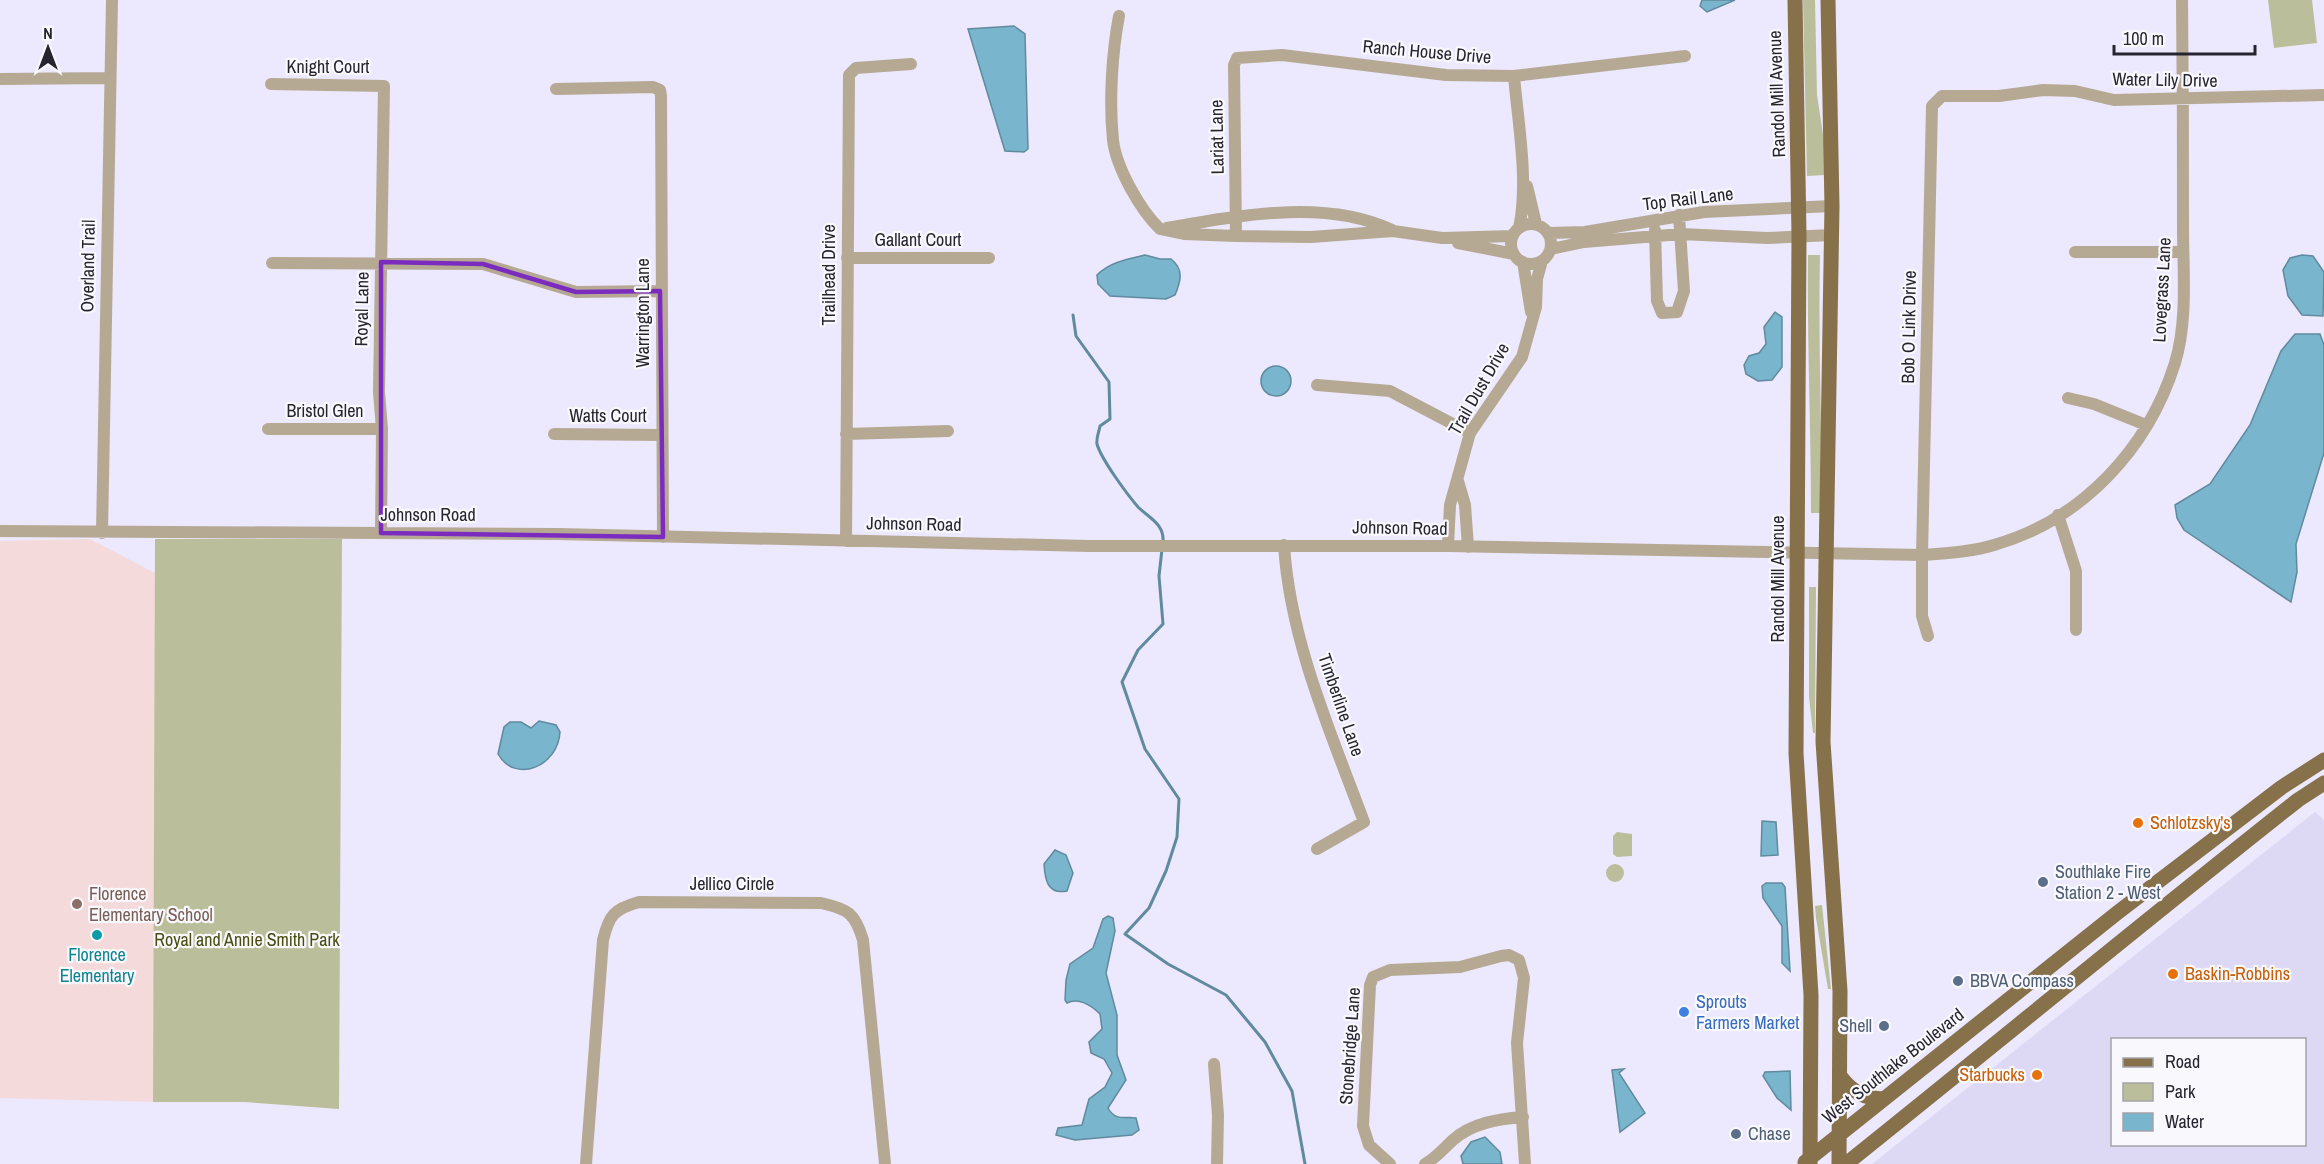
<svg xmlns="http://www.w3.org/2000/svg" width="2324" height="1164" viewBox="0 0 2324 1164" font-family="'Archivo Narrow',sans-serif">
	<style>
		.built { fill: #ddd8f3; fill-rule: evenodd }
		.education { fill: #f5dadb }
		.green { fill: #bbbe9a }
		.water { fill: #79b5cd; stroke: #608a9d; stroke-width: 1.5 }
		.lines { fill: none; stroke-linecap: round; stroke-linejoin: round }
		.stream { stroke: #608a9d; stroke-width: 3 }
		.minor { stroke: #b5a994; stroke-width: 12 }
		.major { stroke: #86714b; stroke-width: 15 }
		.marked { fill: none; stroke: #7b2cbf; stroke-width: 4.5; stroke-linejoin: round }
		.food-dot { fill: #e8710a; stroke: #f9f8fd; stroke-width: 2 }
		.service-dot { fill: #5c6f8a; stroke: #f9f8fd; stroke-width: 2 }
		.education-dot { fill: #8d6e63; stroke: #f9f8fd; stroke-width: 2 }
		.culture-dot { fill: #0f9aa8; stroke: #f9f8fd; stroke-width: 2 }
		.shop-dot { fill: #3f7fe0; stroke: #f9f8fd; stroke-width: 2 }
		.labels { text-anchor: middle; stroke-width: 4.5; stroke-linejoin: round; paint-order: stroke }
		.street-label { font-size: 18px; fill: #26242e; stroke: #f9f8fd }
		.food-label { font-size: 18px; fill: #c56008; stroke: #f9f8fd; text-anchor: start }
		.service-label { font-size: 18px; fill: #4e5e75; stroke: #f9f8fd; text-anchor: start }
		.education-label { font-size: 18px; fill: #785e54; stroke: #f9f8fd; text-anchor: start }
		.park-label { font-size: 18px; fill: #4a4d0f; stroke: #f9f8fd }
		.culture-label { font-size: 18px; fill: #0d838f; stroke: #f9f8fd }
		.shop-label { font-size: 18px; fill: #366cbe; stroke: #f9f8fd; text-anchor: start }
	</style>
	<rect width="100%" height="100%" fill="#ece8fe"/>
	<!-- built -->
	<path class="built" d="M2315 812 2324 820V1164H1872ZM2112 1040H2304V1144H2112Z"/>
	<!-- education -->
	<path class="education" d="M90 539 157 574 153 1102 0 1098V541Z"/>
	<!-- green -->
	<path class="green" d="M1803 0H1815L1817 95 1824 141V175L1807 176Z
		M2268 0H2312L2317 43 2274 48Z
		M1808 255H1820C1818 341 1822 427 1822 513H1811C1811 424 1807 344 1808 255Z
		M155 539H342L339 1109 245 1102H153Z
		M1809 587H1816L1815 733H1813L1809 697Z
		M1617 832 1632 834V856L1617 857 1613 854V836Z
		M1606 873a9 9 0 1 1 18 0a9 9 0 1 1-18 0Z
		M1822 905 1831 989H1828L1816 918 1815 906Z"/>
	<!-- water -->
	<path class="water" d="M1702 0H1735L1707 12 1700 6Z
		M1014 26 1025 34 1028 149 1024 152 1005 151 968 29Z
		M1145 255 1160 259H1171C1184 269 1181 281 1175 295L1166 299 1110 296 1098 284 1097 275C1110 262 1128 259 1145 255Z
		M2302 255 2313 256 2324 272 2323 316 2302 315 2288 296 2283 270 2290 258Z
		M1775 312 1782 317V367L1772 380 1758 381 1746 374 1744 365 1749 356 1759 353 1766 344 1764 327Z
		M2295 334H2320L2324 345V453L2296 544 2297 572 2291 602 2184 530 2177 518 2175 505 2210 484 2250 425 2281 351Z
		M1261 381a15 15 0 1 1 30 0a15 15 0 1 1-30 0Z
		M539 721 556 725 560 732C558 767 515 784 498 754L504 727 510 722H521L531 728Z
		M1762 821 1776 822 1778 855 1761 856Z
		M1055 850 1066 855 1073 873 1067 891C1047 895 1045 879 1044 864Z
		M1766 883H1782L1785 887 1790 971 1782 963V926L1763 898 1762 886Z
		M1108 916 1113 918 1115 931 1106 973 1117 1015V1055L1126 1080 1108 1108C1116 1122 1125 1116 1136 1118L1139 1130 1132 1135 1075 1140 1056 1135 1058 1128 1082 1125 1089 1099 1105 1087 1112 1073 1104 1059 1091 1053 1089 1042 1102 1029 1100 1014C1091 1005 1078 997 1067 1003L1065 1000 1066 980 1070 964 1093 948 1103 919Z
		M1624 1069 1619 1073 1645 1113 1620 1132 1612 1070Z
		M1790 1071 1791 1110 1777 1098 1763 1076 1765 1072Z
		M1485 1137 1500 1152 1502 1164H1463L1461 1156 1471 1142Z"/>
	<g class="lines">
		<!-- stream -->
		<path class="stream" d="M1073 315 1076 336 1109 382 1110 419 1100 426C1099 432 1096 438 1097 444 1101 459 1127 494 1138 507 1149 518 1165 524 1163 543
			M1162 549 1159 576 1163 624 1138 650 1122 682 1145 749 1179 799 1177 837 1166 871 1149 908 1125 934 1168 964 1226 995 1265 1042 1292 1091 1305 1164"/>
		<!-- minor -->
		<path class="minor" d="M1119 16C1112 53 1109 101 1113 140 1116 167 1140 210 1160 229
			M1514 76C1518 123 1529 182 1519 228
			M0 79 109 78
			M271 84 384 86 379 392 382 429 381 533
			M556 89 653 87 660 90 661 96 663 537
			M1527 186 1536 224
			M1511 244a20 20 0 1 1 40 0a20 20 0 1 1-40 0Z
			M1167 228C1238 216 1324 198 1392 230
			M1160 229 1184 234 1236 236 1311 237 1393 231 1442 238 1513 236
			M1655 230 1657 301 1662 313 1677 312 1684 291 1679 215
			M1549 233 1585 232 1704 212 1832 206
			M1236 236 1234 65 1237 58 1282 55 1446 75 1514 76 1685 56
			M1458 243 1514 254
			M1551 249 1584 242 1681 234 1767 238 1832 235
			M2075 252H2183
			M847 258H989
			M1523 262 1531 312
			M272 263 483 264 576 292 660 291
			M1317 385 1390 391 1470 433
			M2068 398 2094 404 2146 425
			M268 429H382
			M554 434 661 435
			M846 434 948 431
			M1458 481 1465 505 1468 547
			M2058 515 2076 571V630
			M0 531 558 534 1089 546H1448L1922 555C1946 553 1971 552 1994 545 2082 520 2148 449 2175 363 2188 320 2183 271 2183 227 2183 151 2183 76 2182 0
			M102 533 112 0
			M846 541 849 75 856 68 911 64
			M1284 545C1290 641 1331 733 1364 822L1317 849
			M1448 546 1450 505 1470 433 1522 357 1536 307 1537 279 1542 261
			M1928 636 1922 616V555L1932 106 1942 96H1999L2043 90 2075 91 2114 100 2324 95
			M1214 1064 1218 1115 1217 1164
			M586 1164 603 940C609 915 614 909 639 902L821 903C848 909 855 913 863 940L885 1164
			M1390 1164 1369 1145 1363 1126 1370 985 1373 977 1390 970 1460 967 1501 956 1509 955 1519 960 1524 978 1517 1043 1525 1164
			M1425 1164C1436 1158 1443 1149 1453 1140 1472 1123 1498 1119 1523 1117"/>
		<!-- major -->
		<path class="major" d="M1795 0 1799 235 1796 753 1811 995 1810 1164
			M1828 0 1832 206 1823 742 1840 991 1839 1164
			M1840 1076C1853 1093 1864 1098 1884 1099
			M1805 1162 2117 913 2282 787 2324 760
			M1846 1164C1997 1043 2146 920 2298 800L2324 783"/>
	</g>
	<!-- marked area -->
	<path class="marked" d="M381 262 483 264 576 292 660 291 663 537 381 533Z"/>
	<!-- markers -->
	<g class="food-dot">
		<circle cx="2138" cy="823" r="6"/>
		<circle cx="2173" cy="974" r="6"/>
		<circle cx="2037" cy="1075" r="6"/>
	</g>
	<g class="service-dot">
		<circle cx="2043" cy="882" r="6"/>
		<circle cx="1958" cy="981" r="6"/>
		<circle cx="1884" cy="1026" r="6"/>
		<circle cx="1736" cy="1134" r="6"/>
	</g>
	<circle class="education-dot" cx="77" cy="904" r="6"/>
	<circle class="culture-dot" cx="97" cy="935" r="6"/>
	<circle class="shop-dot" cx="1684" cy="1012" r="6"/>
	<g class="labels">
		<!-- street labels -->
		<g class="street-label">
			<text transform="translate(1427 52) rotate(5)" y="6">Ranch House Drive</text>
			<text x="328" y="73">Knight Court</text>
			<text transform="translate(2165 80) rotate(1)" y="6">Water Lily Drive</text>
			<text transform="translate(1777 94) rotate(-92)" y="6">Randol Mill Avenue</text>
			<text transform="translate(1217 137) rotate(-91)" y="6">Lariat Lane</text>
			<text transform="translate(1688 199) rotate(-7)" y="6">Top Rail Lane</text>
			<text x="918" y="246">Gallant Court</text>
			<text transform="translate(88 266) rotate(-89)" y="6">Overland Trail</text>
			<text transform="translate(829 275) rotate(-90)" y="6">Trailhead Drive</text>
			<text transform="translate(2162 290) rotate(-87)" y="6">Lovegrass Lane</text>
			<text transform="translate(362 309) rotate(-89)" y="6">Royal Lane</text>
			<text transform="translate(643 313) rotate(-90)" y="6">Warrington Lane</text>
			<text transform="translate(1909 327) rotate(-89)" y="6">Bob O Link Drive</text>
			<text transform="translate(1479 389) rotate(-60)" y="6">Trail Dust Drive</text>
			<text x="325" y="417">Bristol Glen</text>
			<text x="608" y="422">Watts Court</text>
			<text x="428" y="521">Johnson Road</text>
			<text transform="translate(914 524) rotate(1)" y="6">Johnson Road</text>
			<text transform="translate(1400 528) rotate(1)" y="6">Johnson Road</text>
			<text transform="translate(1778 579) rotate(-90)" y="6">Randol Mill Avenue</text>
			<text transform="translate(1341 705) rotate(71)" y="6">Timberline Lane</text>
			<text x="732" y="890">Jellico Circle</text>
			<text transform="translate(1350 1046) rotate(-86)" y="6">Stonebridge Lane</text>
			<text transform="translate(1893 1066) rotate(-38)" y="6">West Southlake Boulevard</text>
		</g>
		<!-- food labels -->
		<g class="food-label">
			<text x="2150" y="829">Schlotzsky's</text>
			<text x="2185" y="980">Baskin-Robbins</text>
			<text x="2025" y="1081" text-anchor="end">Starbucks</text>
		</g>
		<!-- service labels -->
		<g class="service-label">
			<text x="2055" y="878">Southlake Fire<tspan x="2055" dy="21">Station 2 - West</tspan></text>
			<text x="1970" y="987">BBVA Compass</text>
			<text x="1872" y="1032" text-anchor="end">Shell</text>
			<text x="1748" y="1140">Chase</text>
		</g>
		<!-- education labels -->
		<g class="education-label">
			<text x="89" y="900">Florence<tspan x="89" dy="21">Elementary School</tspan></text>
		</g>
		<!-- park labels -->
		<g class="park-label">
			<text x="247" y="946">Royal and Annie Smith Park</text>
		</g>
		<!-- culture labels -->
		<g class="culture-label">
			<text x="97" y="961">Florence<tspan x="97" dy="21">Elementary</tspan></text>
		</g>
		<!-- shop labels -->
		<g class="shop-label">
			<text x="1696" y="1008">Sprouts<tspan x="1696" dy="21">Farmers Market</tspan></text>
		</g>
	</g>
	<!-- legend -->
	<rect x="2111" y="1038" width="195" height="108" fill="#f9f8fd" stroke="#a5a3aa" stroke-width="1.5"/>
	<rect x="2123" y="1058" width="30" height="9" fill="#86714b" stroke="#a5a3aa" stroke-width="1.5"/>
	<text x="2165" y="1068" font-size="18" fill="#26242e">Road</text>
	<rect x="2123" y="1083" width="30" height="18" fill="#bbbe9a" stroke="#a5a3aa" stroke-width="1.5"/>
	<text x="2165" y="1098" font-size="18" fill="#26242e">Park</text>
	<rect x="2123" y="1113" width="30" height="18" fill="#79b5cd" stroke="#a5a3aa" stroke-width="1.5"/>
	<text x="2165" y="1128" font-size="18" fill="#26242e">Water</text>
	<!-- north arrow -->
	<g transform="translate(48 48)" stroke="#f9f8fd" stroke-width="4.5" paint-order="stroke">
	<path d="M0-4.5L10 22L0 15L-10 22Z" fill="#26242e"/>
	<text y="-9" font-size="16" font-weight="bold" text-anchor="middle" fill="#26242e">N</text>
	</g>
	<!-- scale -->
	<path d="M2114 45v9h141v-9" fill="none" stroke="#26242e" stroke-width="3"/>
	<text x="2123" y="45" font-size="18" fill="#26242e" stroke="#f9f8fd" stroke-width="4.5" paint-order="stroke">100 m</text>
</svg>
